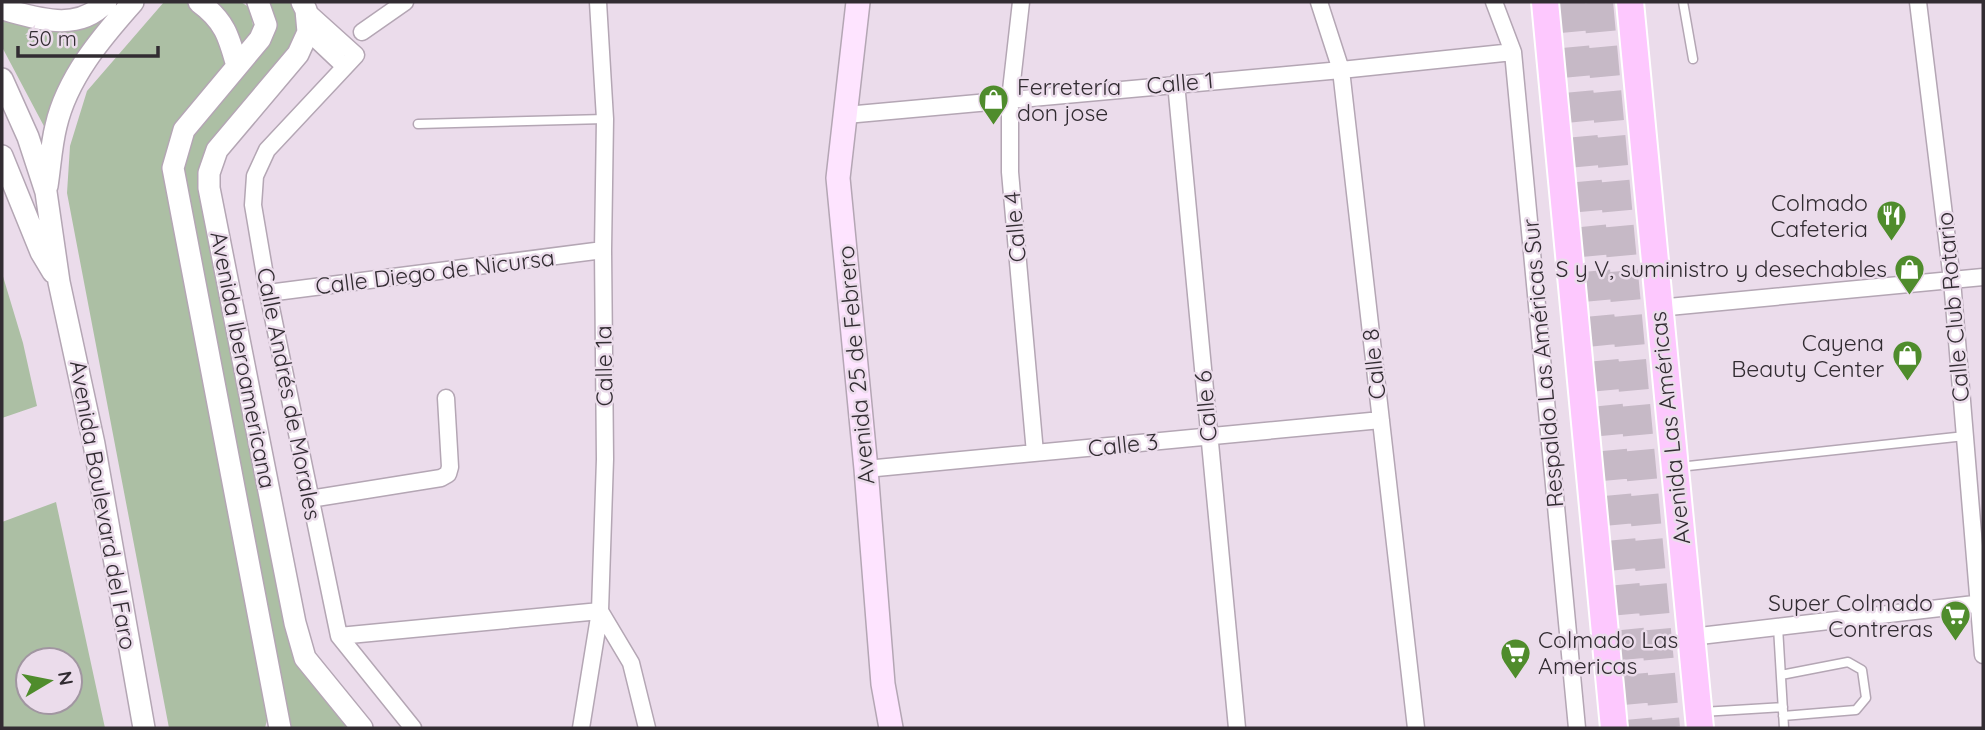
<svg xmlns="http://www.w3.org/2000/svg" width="1985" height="730" viewBox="0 0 1985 730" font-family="Quicksand,sans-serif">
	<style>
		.green { fill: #acbfa4; fill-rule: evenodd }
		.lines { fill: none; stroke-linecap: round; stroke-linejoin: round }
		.motorway-tunnel { stroke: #c6b9c6; stroke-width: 30; stroke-dasharray: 30 15; stroke-linecap: butt }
		.service-casing { stroke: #b4a6b4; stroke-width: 11 }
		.minor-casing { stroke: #b4a6b4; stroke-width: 19 }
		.tertiary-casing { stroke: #b4a6b4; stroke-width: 24 }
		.secondary-casing { stroke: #b4a6b4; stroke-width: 26 }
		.primary-casing { stroke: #fff; stroke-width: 30 }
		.service { stroke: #fff; stroke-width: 8 }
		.minor { stroke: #fff; stroke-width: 16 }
		.tertiary { stroke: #fff; stroke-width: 21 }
		.secondary { stroke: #fee4ff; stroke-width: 23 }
		.primary { stroke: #fdc8fe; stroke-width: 26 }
		.labels { text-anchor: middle; stroke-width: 5; stroke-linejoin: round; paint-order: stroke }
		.street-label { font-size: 23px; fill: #322c32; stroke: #ebdceb }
		.poi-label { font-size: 23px; fill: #322c32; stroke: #ebdceb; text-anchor: end }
	</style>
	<rect width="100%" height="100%" fill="#ebdceb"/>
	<!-- green -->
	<path class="green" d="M164 2H241L250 8 254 31 175 129 269 712 265 728H169L67 193 70 146 87 91Z
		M267 2H298L303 31 213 149 289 613 358 728H283L179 163 189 133 264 41Z
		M120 4 46 130 2 47V17L84 24Z
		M2 273 23 343 37 406 2 418Z
		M56 502 105 728H2V522ZM70 660V702H28V660Z"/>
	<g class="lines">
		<!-- motorway-tunnel -->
		<path class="motorway-tunnel" d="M1570 2 1638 728
			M1598 2 1665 728"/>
		<defs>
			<path id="service" d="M1683 2 1693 59
				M418 124 605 119
				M1679 467 1965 436
				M1778 627 1784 728
				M1781 675 1848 662 1862 670 1866 698 1856 710 1783 716
				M1702 712 1783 707"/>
			<path id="minor" d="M1021 2 1010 99V172L1035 453
				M1319 2 1341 70 1416 728
				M1494 2 1513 52 1577 728
				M1918 2 1952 280 1983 655
				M306 10 356 55 267 150 255 176 253 205 268 293 339 636 413 728
				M308 32 344 66
				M362 32 405 2
				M1176 83 1237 728
				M846 115 1341 70 1513 52
				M268 293 603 250
				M1658 308 1983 277
				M866 469 1381 420
				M310 499 441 478 448 474 450 467 446 398
				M339 636 600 611 631 663 647 728
				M1691 637 1983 603
				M581 728 600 611 605 459 603 250 605 119 598 2"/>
			<path id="tertiary" d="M199 2C225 21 229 37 237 66
				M258 2 266 25 260 39 184 130 173 168 280 728
				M302 2 306 10 308 32 298 54 217 150 209 173V188L295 623 305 658 362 728
				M2 9C37 18 77 33 106 2
				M2 79 28 137 46 192 59 282 94 444 144 728
				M2 156 41 252 53 272
				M47 186C50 167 51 146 56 126 67 78 101 38 133 2"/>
			<path id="secondary" d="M858 2 838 178 866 469 883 684 891 728"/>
			<path id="primary" d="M1545 2 1614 728
				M1630 2 1700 728"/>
		</defs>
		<!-- service casing -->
		<use href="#service" class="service-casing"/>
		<!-- minor casing -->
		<use href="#minor" class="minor-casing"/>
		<!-- tertiary casing -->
		<use href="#tertiary" class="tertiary-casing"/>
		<!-- secondary casing -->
		<use href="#secondary" class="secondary-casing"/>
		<!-- primary casing -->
		<use href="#primary" class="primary-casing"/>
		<!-- service -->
		<use href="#service" class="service"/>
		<!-- minor -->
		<use href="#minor" class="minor"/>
		<!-- tertiary -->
		<use href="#tertiary" class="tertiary"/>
		<!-- secondary -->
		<use href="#secondary" class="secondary"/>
		<!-- primary -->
		<use href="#primary" class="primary"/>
	</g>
	<!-- icons -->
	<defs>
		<symbol id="shop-pin" viewBox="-11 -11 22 30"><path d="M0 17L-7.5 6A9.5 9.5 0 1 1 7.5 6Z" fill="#4f8c2c" stroke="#ebdceb"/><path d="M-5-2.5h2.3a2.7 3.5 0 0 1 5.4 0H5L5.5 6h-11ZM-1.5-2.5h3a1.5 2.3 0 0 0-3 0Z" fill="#fff"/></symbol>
		<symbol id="restaurant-pin" viewBox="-11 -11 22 30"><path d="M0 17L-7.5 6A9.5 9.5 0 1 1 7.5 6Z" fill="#4f8c2c" stroke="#ebdceb"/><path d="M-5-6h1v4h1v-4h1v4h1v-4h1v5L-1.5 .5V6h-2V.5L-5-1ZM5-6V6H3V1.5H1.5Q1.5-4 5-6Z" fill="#fff"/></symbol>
		<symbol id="supermarket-pin" viewBox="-11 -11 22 30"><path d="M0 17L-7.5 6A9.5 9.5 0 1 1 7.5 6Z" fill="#4f8c2c" stroke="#ebdceb"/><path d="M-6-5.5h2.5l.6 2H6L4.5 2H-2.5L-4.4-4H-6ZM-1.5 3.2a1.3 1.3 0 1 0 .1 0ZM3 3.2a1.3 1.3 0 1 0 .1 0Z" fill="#fff"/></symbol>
	</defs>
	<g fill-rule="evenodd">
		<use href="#shop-pin" x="976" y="82" width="35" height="47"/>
		<use href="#restaurant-pin" x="1874" y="198" width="35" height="47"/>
		<use href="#shop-pin" x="1892" y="252" width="35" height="47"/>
		<use href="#shop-pin" x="1890" y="338" width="35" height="47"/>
		<use href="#supermarket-pin" x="1938" y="598" width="35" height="47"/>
		<use href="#supermarket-pin" x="1498" y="636" width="35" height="47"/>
	</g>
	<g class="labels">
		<!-- street labels -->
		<g class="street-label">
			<text transform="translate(1180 83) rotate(-5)" y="8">Calle 1</text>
			<text transform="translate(1015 227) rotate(-95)" y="8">Calle 4</text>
			<text transform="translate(435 272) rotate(-7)" y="8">Calle Diego de Nicursa</text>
			<text transform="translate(1953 307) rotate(-95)" y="8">Calle Club Rotario</text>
			<text transform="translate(243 360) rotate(79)" y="8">Avenida Iberoamericana</text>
			<text transform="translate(1543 363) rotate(-95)" y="8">Respaldo Las Américas Sur</text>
			<text transform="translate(1374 364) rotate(-96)" y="8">Calle 8</text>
			<text transform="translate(856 365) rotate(-95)" y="8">Avenida 25 de Febrero</text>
			<text transform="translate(604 366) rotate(-91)" y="8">Calle 1a</text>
			<text transform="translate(289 394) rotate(79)" y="8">Calle Andrés de Morales</text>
			<text transform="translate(1206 406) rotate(-95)" y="8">Calle 6</text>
			<text transform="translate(1670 428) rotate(-96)" y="8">Avenida Las Américas</text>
			<text transform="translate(1123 445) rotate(-6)" y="8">Calle 3</text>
			<text transform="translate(103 505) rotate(80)" y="8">Avenida Boulevard del Faro</text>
		</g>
		<!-- poi labels -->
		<g class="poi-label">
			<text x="1017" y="95" text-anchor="start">Ferretería<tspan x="1017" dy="26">don jose</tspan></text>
			<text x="1868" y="211">Colmado<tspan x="1868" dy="26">Cafeteria</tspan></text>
			<text x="1887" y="277">S y V, suministro y desechables</text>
			<text x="1884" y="351">Cayena<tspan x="1884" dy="26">Beauty Center</tspan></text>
			<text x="1933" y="611">Super Colmado<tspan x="1933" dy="26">Contreras</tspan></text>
			<text x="1538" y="648" text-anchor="start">Colmado Las<tspan x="1538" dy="26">Americas</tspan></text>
		</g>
	</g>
	<!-- border -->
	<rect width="1985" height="730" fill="none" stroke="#322c32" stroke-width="7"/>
	<!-- north arrow -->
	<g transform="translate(49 681) rotate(80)"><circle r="33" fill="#ebdceb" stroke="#a196a1" stroke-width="2"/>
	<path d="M0-5L12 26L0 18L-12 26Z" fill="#4f8c2c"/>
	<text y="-10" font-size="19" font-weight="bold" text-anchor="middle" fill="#322c32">N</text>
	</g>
	<!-- scale -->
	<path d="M18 46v10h140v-10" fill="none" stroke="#322c32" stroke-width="3.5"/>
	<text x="28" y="46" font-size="21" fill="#322c32" stroke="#ebdceb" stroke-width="5" paint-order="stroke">50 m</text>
</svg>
